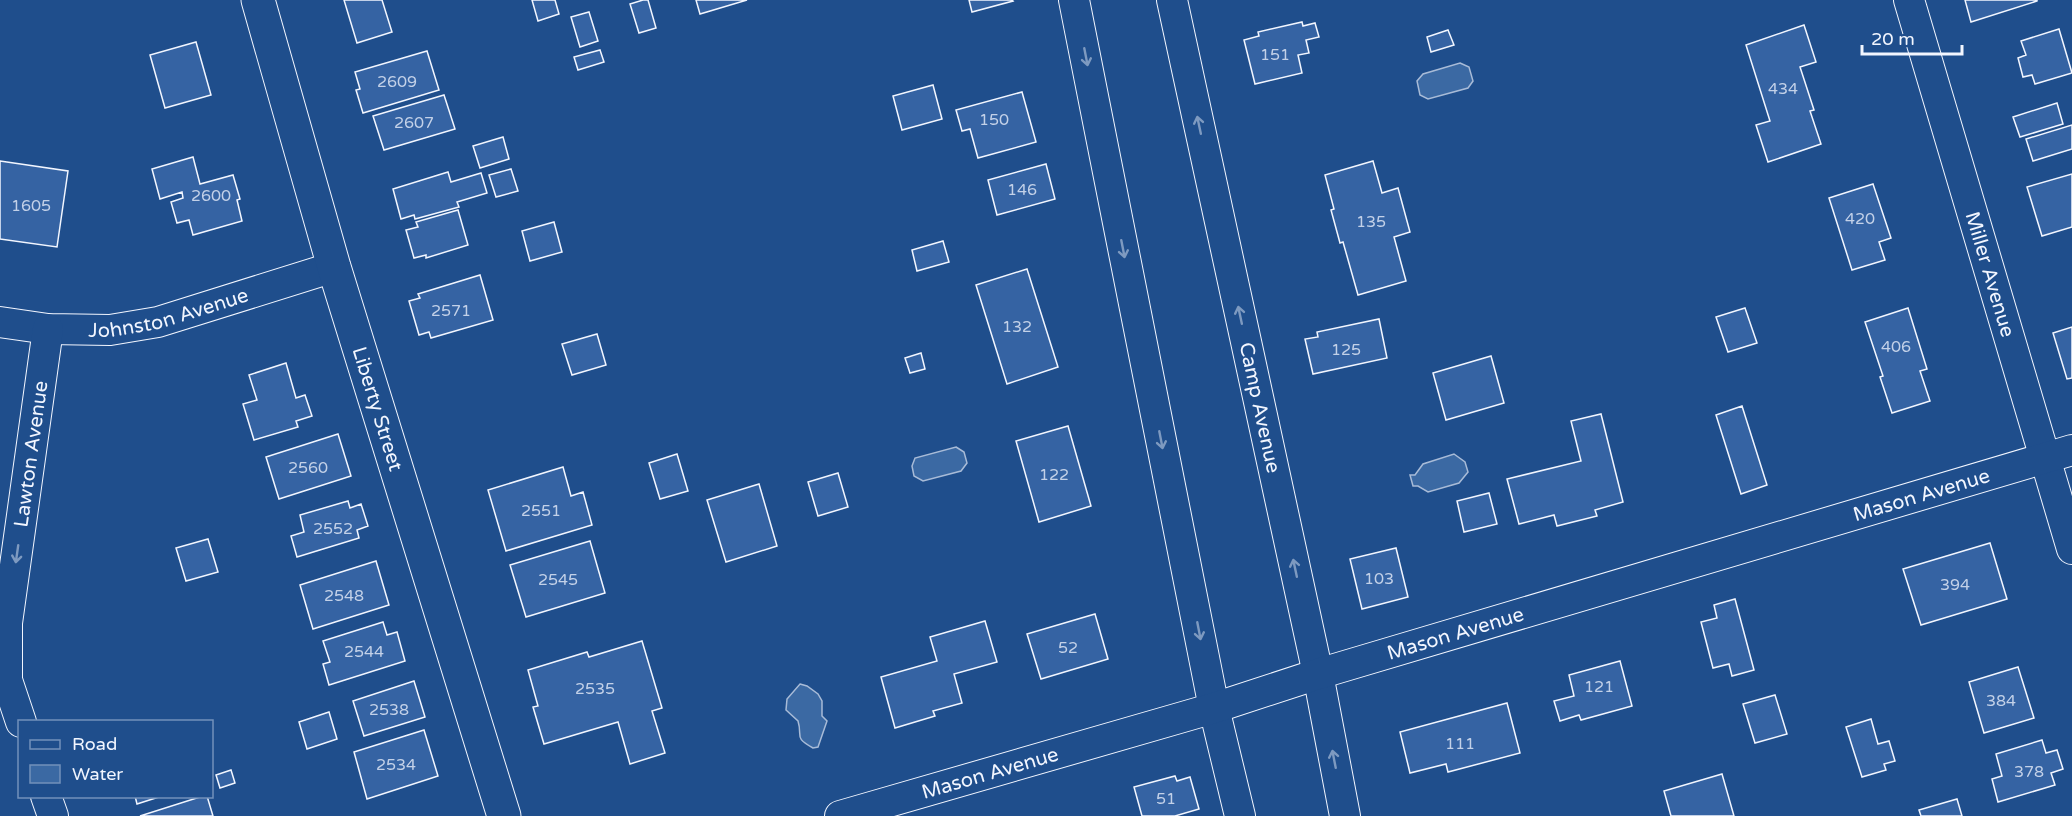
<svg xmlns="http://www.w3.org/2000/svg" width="2072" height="816" viewBox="0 0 2072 816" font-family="'Varela Round',sans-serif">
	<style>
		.water { fill: #3b69a3; stroke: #a8bbd7; stroke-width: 1.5 }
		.building { fill: #3563a3; stroke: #f2f6ff; stroke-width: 1.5 }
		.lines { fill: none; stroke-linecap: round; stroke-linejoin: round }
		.minor-casing { stroke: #f2f6ff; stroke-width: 32 }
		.tertiary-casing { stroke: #f2f6ff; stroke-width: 35 }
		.minor { stroke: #1f4e8c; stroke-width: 30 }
		.tertiary { stroke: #1f4e8c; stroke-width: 33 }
		.oneway { stroke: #7e9ac0 }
		.labels { text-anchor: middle; stroke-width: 4.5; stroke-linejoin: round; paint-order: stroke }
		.number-label { font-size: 16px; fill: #c3d1e8 }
		.street-label { font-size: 20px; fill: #f2f6ff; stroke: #1f4e8c }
	</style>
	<rect width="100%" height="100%" fill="#1f4e8c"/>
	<!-- water -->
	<path class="water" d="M1460 63 1469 67 1473 81 1468 88 1428 99 1420 95 1417 81 1423 74Z
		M956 447 964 452 967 463 961 471 923 481 914 476 912 466 915 458Z
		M1454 454 1465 462 1468 472 1459 483 1428 492 1418 486H1413L1410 475H1415L1423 464Z
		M800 684 807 686 818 694 822 701V716L827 721 818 747 813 748C793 737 803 737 798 721L786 710 787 699Z"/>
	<!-- building -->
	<path class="building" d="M344 0H382L392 32 357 43Z
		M532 0H555L559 14 538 21Z
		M643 0H648L656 28 639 33 630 4Z
		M696 0H747L700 14Z
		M969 0H1012L1013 1 972 12Z
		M1965 0H2037V1L1971 22Z
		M589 12 598 41 580 47 571 17Z
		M1302 22 1303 26 1315 23 1319 37 1306 40 1309 53 1298 55 1302 73 1255 84 1244 40 1259 36 1258 32Z
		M1804 25 1816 62 1800 67 1814 110 1810 111 1821 144 1768 162 1756 125 1770 121 1746 45Z
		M2059 29 2072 73 2035 84 2032 75 2023 77 2018 58 2026 55 2021 41Z
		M1448 30 1454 45 1431 52 1427 37Z
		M196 42 211 95 165 108 150 55Z
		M600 50 604 62 578 70 574 57Z
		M427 51 439 90 363 113 356 90 360 89 355 72Z
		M933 85 942 119 902 130 893 96Z
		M1022 92 1036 142 978 158 970 129 962 131 956 110Z
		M444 95 455 129 384 150 373 116Z
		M2057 103 2063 124 2020 137 2013 117Z
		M2072 125V149L2033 161 2026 139Z
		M503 137 509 159 480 168 473 146Z
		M193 157 200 184 233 175 240 199 237 200 242 221 193 235 189 220 177 223 171 202 183 198 182 192 160 199 152 169Z
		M0 161 68 171 57 247 0 239Z
		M1373 161 1382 193 1398 188 1410 232 1394 237 1406 281 1358 295 1343 242 1340 243 1331 210 1334 209 1325 175Z
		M1046 164 1055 199 997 215 988 180Z
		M511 169 518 191 496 197 489 175Z
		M448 172 451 182 481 173 487 193 457 202 459 207 415 219 414 215 401 219 393 189Z
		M2072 174V227L2042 236 2027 187Z
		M1873 184 1891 238 1879 242 1885 260 1852 270 1829 198Z
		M458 210 468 245 426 258V255L414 258 406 230 418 227 416 222Z
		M554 222 562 252 530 261 522 231Z
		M943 241 949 262 917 271 912 250Z
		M1027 269 1058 367 1007 384 976 285Z
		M480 275 493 320 431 338 429 332 419 335 409 301 420 298 418 294Z
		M1745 308 1757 343 1728 352 1716 317Z
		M1908 308 1927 369 1920 371 1930 401 1892 413 1880 377 1883 376 1865 322Z
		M1379 319 1387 358 1313 374 1305 339 1318 337 1317 332Z
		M2072 327V378L2067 379 2053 333Z
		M597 334 606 365 572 375 562 344Z
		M921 353 925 369 910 373 905 358Z
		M1491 356 1504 403 1446 420 1433 373Z
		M286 363 296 398 305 395 312 416 296 421 298 427 254 440 243 404 257 400 249 375Z
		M1742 406 1767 485 1741 494 1716 415Z
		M1601 414 1623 502 1595 510 1597 516 1557 526 1554 515 1519 524 1507 479 1581 461 1571 421Z
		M1068 426 1091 506 1039 522 1016 441Z
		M338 434 351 476 279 499 266 457Z
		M677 454 688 491 660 499 649 463Z
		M563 467 571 496 583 492 592 525 506 551 488 490Z
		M838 473 848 507 818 516 808 482Z
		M759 484 777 546 726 562 707 500Z
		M1489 493 1497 524 1464 532 1457 501Z
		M348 501 350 508 361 504 368 526 357 530 359 538 297 557 291 536 304 532 300 515Z
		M208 539 218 572 186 581 176 548Z
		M590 541 605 593 526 617 510 565Z
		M1990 543 2007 599 1921 625 1903 569Z
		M1396 548 1408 597 1362 609 1350 559Z
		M376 561 389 605 313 629 300 585Z
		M1735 599 1754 670 1732 676 1729 664 1713 668 1701 622 1717 618 1714 605Z
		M1095 614 1108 659 1041 679 1027 634Z
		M985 621 997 662 954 674 962 703 933 711 935 716 895 728 881 677 937 661 930 637Z
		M383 622 387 635 397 632 405 661 329 685 323 664 330 662 323 641Z
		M642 641 662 708 652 711 665 753 630 764 618 722 544 744 533 707 538 706 528 670 587 652 589 657Z
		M1620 661 1632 706 1581 720 1579 715 1560 721 1554 701 1574 696 1569 675Z
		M2018 667 2034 718 1984 733 1969 682Z
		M414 681 425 717 364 736 353 701Z
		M1775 695 1787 734 1755 743 1743 704Z
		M1507 703 1520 753 1448 772 1446 764 1410 773 1400 732Z
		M329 712 337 739 307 749 299 722Z
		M1871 719 1878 744 1889 741 1895 761 1884 764 1886 770 1862 777 1846 727Z
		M424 730 438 776 367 799 354 752Z
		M2042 740 2046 753 2057 750 2063 769 2051 773 2055 785 1998 802 1992 779 2002 776 1996 754Z
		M231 770 235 783 220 788 216 775Z
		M1722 774 1734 816H1671L1664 791Z
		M1175 776 1177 781 1190 777 1199 809 1175 816H1142L1134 787Z
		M135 796H162L137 804Z
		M203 796H207L213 816H140Z
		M1957 799 1962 816H1921L1919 810Z"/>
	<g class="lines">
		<defs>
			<g id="minor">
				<path d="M1074 0 1214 708 1240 816"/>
				<path id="s1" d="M1172 0 1318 674 1345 816"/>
				<path id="s2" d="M1909 0 2072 549"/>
				<path id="s3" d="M0 322 48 329 110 330 158 322 334 267"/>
				<path id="s4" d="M21 722 7 680V623L48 329"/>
				<path d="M46 796 53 816"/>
				<path id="s5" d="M840 816 1214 708 1318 674 2072 450"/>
			</g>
			<g id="tertiary">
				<path id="s6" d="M258 0 334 267 504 816"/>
			</g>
		</defs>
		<!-- minor casing -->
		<use href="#minor" class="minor-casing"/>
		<!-- tertiary casing -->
		<use href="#tertiary" class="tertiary-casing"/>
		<!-- minor -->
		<use href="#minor" class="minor"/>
		<!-- tertiary -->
		<use href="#tertiary" class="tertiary"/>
	</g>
	<!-- one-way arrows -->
	<defs><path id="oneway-shaft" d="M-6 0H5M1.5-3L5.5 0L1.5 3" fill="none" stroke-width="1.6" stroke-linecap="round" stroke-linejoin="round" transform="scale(1.5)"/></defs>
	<g class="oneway">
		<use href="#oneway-shaft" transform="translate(1086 57) rotate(79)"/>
		<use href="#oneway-shaft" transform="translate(1199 125) rotate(-102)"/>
		<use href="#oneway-shaft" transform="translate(1123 249) rotate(79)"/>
		<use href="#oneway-shaft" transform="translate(1240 315) rotate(-102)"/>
		<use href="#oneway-shaft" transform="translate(1161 440) rotate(79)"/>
		<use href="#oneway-shaft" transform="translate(17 554) rotate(98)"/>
		<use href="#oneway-shaft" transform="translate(1295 568) rotate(-102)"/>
		<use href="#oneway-shaft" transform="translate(1199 631) rotate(79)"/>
		<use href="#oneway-shaft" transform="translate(1334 759) rotate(-101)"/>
	</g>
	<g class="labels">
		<!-- number labels -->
		<g class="number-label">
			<text x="1275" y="60">151</text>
			<text x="397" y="87">2609</text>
			<text x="1783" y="94">434</text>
			<text x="994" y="125">150</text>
			<text x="414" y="128">2607</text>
			<text x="1022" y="195">146</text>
			<text x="211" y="201">2600</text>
			<text x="31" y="211">1605</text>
			<text x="1860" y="224">420</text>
			<text x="1371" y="227">135</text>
			<text x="451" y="316">2571</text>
			<text x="1017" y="332">132</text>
			<text x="1896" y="352">406</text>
			<text x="1346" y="355">125</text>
			<text x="308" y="473">2560</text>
			<text x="1054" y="480">122</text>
			<text x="541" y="516">2551</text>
			<text x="333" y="534">2552</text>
			<text x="1379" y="584">103</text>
			<text x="558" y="585">2545</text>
			<text x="1955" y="590">394</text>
			<text x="344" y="601">2548</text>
			<text x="1068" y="653">52</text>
			<text x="364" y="657">2544</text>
			<text x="1599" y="692">121</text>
			<text x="595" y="694">2535</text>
			<text x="2001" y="706">384</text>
			<text x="389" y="715">2538</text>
			<text x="1460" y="749">111</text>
			<text x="396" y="770">2534</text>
			<text x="2029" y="777">378</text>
			<text x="1166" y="804">51</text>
		</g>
		<!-- street labels -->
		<g class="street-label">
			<text dy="7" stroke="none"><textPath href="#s2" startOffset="286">Miller Avenue</textPath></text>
			<text dy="7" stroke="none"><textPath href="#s3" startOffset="171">Johnston Avenue</textPath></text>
			<text dy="7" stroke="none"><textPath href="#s1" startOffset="417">Camp Avenue</textPath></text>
			<text dy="7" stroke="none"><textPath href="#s6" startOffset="426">Liberty Street</textPath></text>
			<text dy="7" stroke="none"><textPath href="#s4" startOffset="272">Lawton Avenue</textPath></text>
			<text dy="7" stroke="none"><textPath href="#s5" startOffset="1128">Mason Avenue</textPath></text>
			<text dy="7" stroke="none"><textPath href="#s5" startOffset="642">Mason Avenue</textPath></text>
			<text dy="7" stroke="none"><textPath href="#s5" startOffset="156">Mason Avenue</textPath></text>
		</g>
	</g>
	<!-- legend -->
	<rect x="18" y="720" width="195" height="78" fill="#1f4e8c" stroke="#7391ba" stroke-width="1.5"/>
	<rect x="30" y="740" width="30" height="9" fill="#1f4e8c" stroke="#7391ba" stroke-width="1.5"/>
	<text x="72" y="750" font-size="18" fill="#f2f6ff">Road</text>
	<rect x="30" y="765" width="30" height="18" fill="#3b69a3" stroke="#7391ba" stroke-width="1.5"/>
	<text x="72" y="780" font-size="18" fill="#f2f6ff">Water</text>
	<!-- scale -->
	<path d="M1862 45v9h100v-9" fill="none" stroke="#f2f6ff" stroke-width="3"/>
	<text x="1871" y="45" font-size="18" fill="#f2f6ff" stroke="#1f4e8c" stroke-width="4.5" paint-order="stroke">20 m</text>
</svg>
